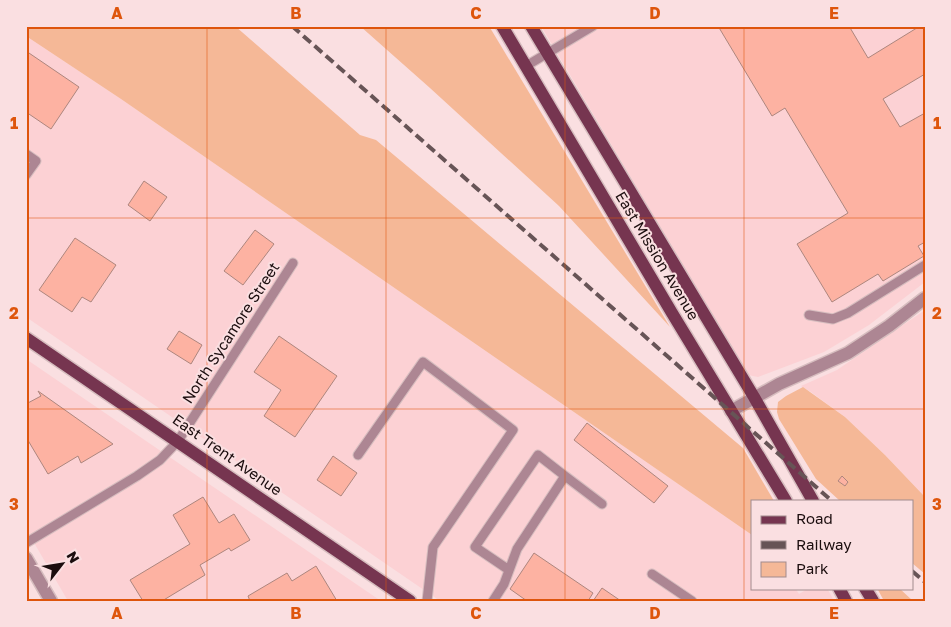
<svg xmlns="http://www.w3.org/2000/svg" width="951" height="627" viewBox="0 0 951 627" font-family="'Golos Text',sans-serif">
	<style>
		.built { fill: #fcd1d4 }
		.green { fill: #f5b897 }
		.building { fill: #fdb2a2; stroke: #ad867e }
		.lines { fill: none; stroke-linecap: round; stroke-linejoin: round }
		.service-casing { stroke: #d6bdbf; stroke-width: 11 }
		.minor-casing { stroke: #d6bdbf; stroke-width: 15 }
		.primary-casing { stroke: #d6bdbf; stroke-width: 15 }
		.service { stroke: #ad8693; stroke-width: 9 }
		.minor { stroke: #ad8693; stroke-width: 12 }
		.primary { stroke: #763550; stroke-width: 12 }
		.rail { stroke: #675456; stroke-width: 4; stroke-dasharray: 10 5; stroke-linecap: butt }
		.grid { fill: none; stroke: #de550c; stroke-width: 1; stroke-opacity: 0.55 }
		.labels { text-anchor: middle; stroke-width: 4; stroke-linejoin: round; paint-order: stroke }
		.street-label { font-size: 15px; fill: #1b0d0e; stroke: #fadfe1 }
		.neatline { fill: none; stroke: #de550c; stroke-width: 2 }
		.grid-label { font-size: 16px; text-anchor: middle; font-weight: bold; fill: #de550c }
	</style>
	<rect width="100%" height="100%" fill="#fadfe1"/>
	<!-- built -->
	<path class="built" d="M541 26H925V282L869 325 824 352 758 377 748 375Z
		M26 36 121 99 752 535V588H795L799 594 809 588H827L834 601H440L26 317Z
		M925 310V497L885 455 845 417 811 392 801 386 837 370Z
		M26 359 212 486 381 601H68L26 529Z"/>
	<!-- green -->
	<path class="green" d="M26 26H235L360 135 376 140 743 448 774 501H752V535L121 99 26 36Z
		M360 26H489L670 327 559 206 430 88Z
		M803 387 845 417 885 455 925 497V574L912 563V501H840L816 479 779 419 777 412 778 402 786 396Z
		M877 588H899L913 601H884Z"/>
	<!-- building -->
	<path class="building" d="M718 26H849L868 58 920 26H925V74L883 99 900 127 925 113V242L918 246 924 256 883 281 878 274 832 302 797 244 848 213 785 108 772 116Z
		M26 51 79 87 51 129 26 112Z
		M144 181 167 197 150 221 128 205Z
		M255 230 274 244 243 285 224 271Z
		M75 238 116 265 91 302 82 297 72 312 39 290Z
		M179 331 202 345 191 364 167 349Z
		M279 336 337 376 295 437 264 416 281 390 254 372Z
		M38 391 113 444 81 463 78 456 48 474 26 437V404L41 396Z
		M587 423 668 486 654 503 574 440Z
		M333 456 357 473 341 496 317 480Z
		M842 476 848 482 845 486 838 481Z
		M203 497 219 523 234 514 250 540 231 551 229 548 200 565 205 575 162 601H143L130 580 190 544 173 515Z
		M534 553 593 593 588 601H527L510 589Z
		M316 566 337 601H250L248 596 287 573 292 581Z
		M602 588 621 601H593Z"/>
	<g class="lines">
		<defs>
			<path id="service" d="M526 66 593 26
				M26 154 36 161 26 175
				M809 315 833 319 848 313 925 265
				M358 455 423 362 513 430 433 547 427 601
				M26 543 137 476 160 460 178 441 293 263
				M509 570 475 547 538 455 565 476
				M652 574 692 601
				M493 601 504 584 517 549 565 476 602 504"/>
			<path id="minor" d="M731 411 779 384 848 353 889 326 925 298
				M26 558 51 601"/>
			<path id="primary" d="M502 26 672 313 786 501
				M531 26 754 397 813 501
				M26 338 410 601
				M839 588 846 601
				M865 588 873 601"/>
		</defs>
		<!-- service casing -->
		<use href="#service" class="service-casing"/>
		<!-- minor casing -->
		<use href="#minor" class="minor-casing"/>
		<!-- primary casing -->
		<use href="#primary" class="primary-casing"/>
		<!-- service -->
		<use href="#service" class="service"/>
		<!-- minor -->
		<use href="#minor" class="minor"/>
		<!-- primary -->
		<use href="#primary" class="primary"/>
		<!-- rail -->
		<path class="rail" d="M292 26 832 501
			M912 571 925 582"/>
	</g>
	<!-- grid -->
	<path class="grid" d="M207 26V601M386 26V601M565 26V601M744 26V601M26 218H925M26 409H925"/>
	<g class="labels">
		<!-- street labels -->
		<g class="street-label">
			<text transform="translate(657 256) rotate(59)" y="5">East Mission Avenue</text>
			<text transform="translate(231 333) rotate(-57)" y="5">North Sycamore Street</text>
			<text transform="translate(227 455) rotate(35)" y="5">East Trent Avenue</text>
		</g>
	</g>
	<!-- border -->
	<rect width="951" height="627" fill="none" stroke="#fadfe1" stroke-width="55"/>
	<!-- legend -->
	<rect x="751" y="500" width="162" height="90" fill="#fadfe1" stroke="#a18b8d"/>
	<rect x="761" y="516" width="25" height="8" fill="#763550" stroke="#a18b8d"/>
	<text x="796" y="524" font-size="15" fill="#1b0d0e">Road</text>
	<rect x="761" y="541" width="25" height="8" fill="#675456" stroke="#a18b8d"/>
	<text x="796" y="550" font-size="15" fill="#1b0d0e">Railway</text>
	<rect x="761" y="562" width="25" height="15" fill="#f5b897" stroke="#a18b8d"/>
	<text x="796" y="574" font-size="15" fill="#1b0d0e">Park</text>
	<!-- north arrow -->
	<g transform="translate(62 564) rotate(59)" stroke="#fadfe1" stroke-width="4" paint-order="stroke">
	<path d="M0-4L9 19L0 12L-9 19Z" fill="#1b0d0e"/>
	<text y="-8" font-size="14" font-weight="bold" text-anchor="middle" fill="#1b0d0e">N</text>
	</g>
	<rect x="28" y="28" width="896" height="572" class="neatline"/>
	<g class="grid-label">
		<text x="117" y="19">A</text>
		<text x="296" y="19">B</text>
		<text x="476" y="19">C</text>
		<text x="655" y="19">D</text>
		<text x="834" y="19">E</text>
		<text x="14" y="129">1</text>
		<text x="937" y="129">1</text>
		<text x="14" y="319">2</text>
		<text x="937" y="319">2</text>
		<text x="14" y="510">3</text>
		<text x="937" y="510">3</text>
		<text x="117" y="619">A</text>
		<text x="296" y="619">B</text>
		<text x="476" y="619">C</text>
		<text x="655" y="619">D</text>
		<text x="834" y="619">E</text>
	</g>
</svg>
